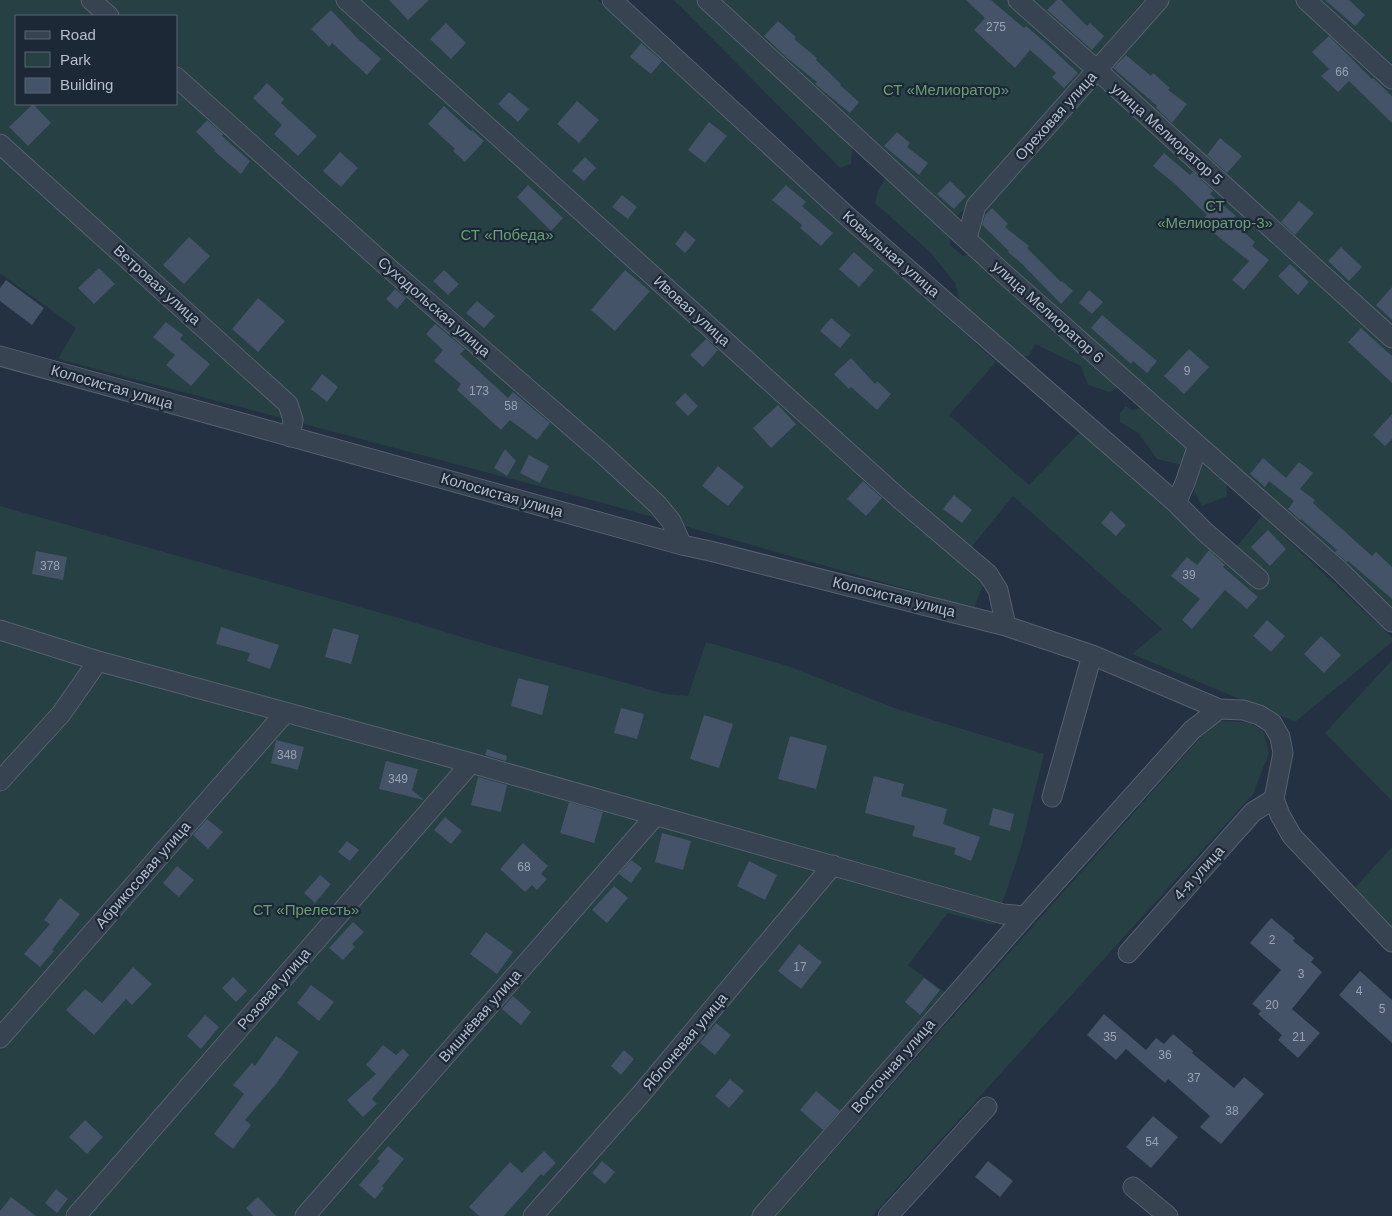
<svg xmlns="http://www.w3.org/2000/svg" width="1392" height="1216" viewBox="0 0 1392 1216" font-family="Arial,sans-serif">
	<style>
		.green { fill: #264043; fill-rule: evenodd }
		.building { fill: #445367 }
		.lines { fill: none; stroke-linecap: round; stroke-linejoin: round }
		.minor-casing { stroke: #56616f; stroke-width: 21 }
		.minor { stroke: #384352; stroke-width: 19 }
		.labels { text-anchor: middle; stroke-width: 4.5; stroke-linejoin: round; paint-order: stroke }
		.number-label { font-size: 12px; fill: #99a3b3 }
		.park-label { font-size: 15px; fill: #6a9f75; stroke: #1d2837 }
		.street-label { font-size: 15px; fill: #b5becc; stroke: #1d2837 }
	</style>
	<rect width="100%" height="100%" fill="#243143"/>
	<!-- green -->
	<path class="green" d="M0 0H598L996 362 949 415 1029 485 1083 429 1227 558 1262 516 1392 637V642L1295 722 1132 654 1162 629 1013 496 961 560 984 582 974 608 603 503 58 359 76 328 1 274 0 275ZM16 16H176V104H16Z
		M674 0H696L853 142 851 164 840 168Z
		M712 0H1144L955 219Z
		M1167 0H1392V616L965 229Z
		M887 176 950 236V245L963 256 977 253 1118 387 1110 392 1088 385 1081 366 1035 344 1029 356 1019 357 962 309 955 283 930 252 875 203 878 190Z
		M1126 406 1131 410 1145 407 1188 446 1182 465 1157 459 1138 433 1120 422V413Z
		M1203 462 1226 479 1227 496 1202 506 1194 491Z
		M0 506 399 618 502 649 666 694 688 696 706 642 788 666 897 709 1044 754 1021 848 995 925 948 913 908 965 946 993 752 1216H0Z
		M1392 660V801L1325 733Z
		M1218 721 1246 722 1263 730 1269 753 1253 794 872 1216H776L1202 736Z
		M1392 847V935L1352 891Z"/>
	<!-- building -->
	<path class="building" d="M389 0H429L408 20Z
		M966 0H991L1024 28 1026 26 1046 43 1078 73 1064 88 1052 77 1056 73 1030 50 1015 68 974 30 985 18Z
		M1057 0H1061L1087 26 1090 23 1104 36 1092 50 1047 10Z
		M1325 0H1349L1365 15 1355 26Z
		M331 10 361 42H362L381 59 367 75 332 43 329 47 311 29Z
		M778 21 796 37 794 39 817 58 816 60 841 84 840 85 859 102 850 113 815 84 817 82 787 58 764 36Z
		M446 23 466 43 451 59 430 39Z
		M1329 36 1372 79 1373 78 1392 96V123L1349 81 1338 92 1321 76 1329 69 1312 52Z
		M641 43 662 61 651 74 630 57Z
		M1126 55 1151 76 1153 73 1170 88 1168 90 1187 104 1172 123 1156 108 1157 106 1113 68Z
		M267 83 284 99 281 103 317 136 298 156 274 134 282 125 253 98Z
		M509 92 529 109 518 122 498 104Z
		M577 101 599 120 579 143 557 124Z
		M33 104 51 123 28 146 9 127Z
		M444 106 471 131 472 130 484 141 465 162 453 151 455 149 428 124Z
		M207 120 223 134 222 136 250 161 241 174 214 151 215 150 196 132Z
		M709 122 727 136 705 163 688 150Z
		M897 132 910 143 907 147 928 163 919 175 884 146Z
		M1220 138 1242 156 1227 173 1207 155Z
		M340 152 358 168 341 187 323 171Z
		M1164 153 1190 175 1193 172 1213 191 1210 194 1236 216 1231 221 1255 242 1252 246 1269 260 1244 290 1232 280 1249 261 1201 223 1207 215 1175 184 1153 166Z
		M585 157 596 168 584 181 572 171Z
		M950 181 966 196 954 209 937 194Z
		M528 185 563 218 551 231 517 197Z
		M786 185 806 202 802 206 833 233 821 246 800 228 802 225 772 200Z
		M622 195 637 207 628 219 612 207Z
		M1299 201 1314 213 1295 235 1281 222Z
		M992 208 1008 224 1005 227 1029 246 1027 248 1061 282 1062 281 1073 291 1061 304 1021 263 1008 252 1009 251 982 225 985 215Z
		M685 231 696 240 685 253 675 244Z
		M189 237 210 256 184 284 163 265Z
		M1341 247 1362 267 1349 281 1328 261Z
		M854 252 874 270 859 287 839 269Z
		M1290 264 1309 282 1298 295 1278 276Z
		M99 268 115 284 94 304 78 288Z
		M444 270 459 284 448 295 433 281Z
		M625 270 650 291 615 331 591 310Z
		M6 280 44 308 32 325 0 301V288Z
		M1392 287V320L1376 305Z
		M395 289 406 298 397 309 386 299Z
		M1089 290 1103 302 1092 314 1079 303Z
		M258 298 285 321 258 352 232 329Z
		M477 301 495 316 484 328 466 313Z
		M1102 315 1157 361 1147 373 1133 361 1131 364 1091 328Z
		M831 318 851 335 840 348 820 331Z
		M166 322 183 335 180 339 210 364 191 386 166 365 175 355 153 337Z
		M435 324 465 349 460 354 508 398 513 392 550 423 537 440 510 420 501 430 457 390 461 384 434 361 443 350 426 334Z
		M1361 328 1392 356V383L1348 342Z
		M706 339 718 350 703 367 690 355Z
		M1189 349 1209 367 1184 394 1164 376Z
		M851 358 875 384 877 381 891 394 877 410 851 387 849 389 834 374Z
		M322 374 338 387 327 402 311 389Z
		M685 393 698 406 688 416 675 403Z
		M778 405 796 424 771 448 753 428Z
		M1392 414V439L1385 446 1373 435Z
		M505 449 516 461 507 476 494 468Z
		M529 455 549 466 540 483 520 473Z
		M1263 458 1286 478 1299 462 1313 473 1300 489 1315 500 1313 503 1372 556 1376 552 1392 567V599L1348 561 1347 562 1335 552 1337 550 1301 519 1300 520 1288 509 1294 501 1269 481 1265 487 1250 474Z
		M718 466 744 487 728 506 702 486Z
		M863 481 882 498 866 516 847 499Z
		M954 495 972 510 962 523 943 509Z
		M1111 511 1126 525 1116 536 1101 523Z
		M1268 530 1286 549 1270 566 1251 547Z
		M1209 550 1225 565 1223 567 1258 597 1247 609 1225 590 1192 629 1182 620 1200 599 1171 576 1187 557 1197 565Z
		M36 551 67 557 63 580 32 574Z
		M1267 620 1285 636 1271 652 1253 636Z
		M221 627 279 645 270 669 247 661 250 653 216 644Z
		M333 628 359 635 351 664 325 657Z
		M1321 636 1341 655 1324 673 1304 654Z
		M518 678 549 686 542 715 511 706Z
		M621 708 644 714 637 739 614 733Z
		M704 715 733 724 719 768 690 759Z
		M790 736 827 746 816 789 778 779Z
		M276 740 304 747 298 770 271 763Z
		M487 749 507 756 506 761 485 755Z
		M386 761 418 769 412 790 424 800 379 789Z
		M874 776 904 784 901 796 947 809 943 824 980 837 971 861 954 854 956 848 912 836 915 826 865 813Z
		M478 777 507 785 501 812 471 805Z
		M569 802 603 812 594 843 560 833Z
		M993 808 1014 814 1010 831 989 825Z
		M445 817 462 831 451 844 434 830Z
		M207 819 223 832 208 849 193 835Z
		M662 833 691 841 683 870 655 862Z
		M347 841 359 850 350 861 338 852Z
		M523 843 548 866 541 874 547 879 537 890 532 885 525 892 500 869Z
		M631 860 642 868 631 883 619 874Z
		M749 861 777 875 765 900 737 886Z
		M177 866 194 880 179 897 163 883Z
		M320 875 331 884 315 903 304 893Z
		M614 886 628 898 607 923 592 910Z
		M60 898 80 914 52 950 54 951 40 967 24 954 50 924 44 920Z
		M1271 918 1295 938 1293 941 1314 958 1311 962 1322 972 1292 1009 1320 1033 1298 1058 1278 1040 1282 1035 1258 1014 1261 1011 1252 1004 1281 970 1250 943Z
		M353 922 364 932 352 944 355 947 343 960 329 948Z
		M486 932 513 952 497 974 470 954Z
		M799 944 822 962 801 989 778 971Z
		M133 967 152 984 132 1005 126 999 94 1035 66 1010 85 989 102 1003Z
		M1360 971 1392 1000V1043L1339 995Z
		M233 977 247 991 236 1002 222 988Z
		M924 978 940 990 920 1015 905 1002Z
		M311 985 334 1002 319 1021 297 1003Z
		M513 996 531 1012 521 1025 502 1009Z
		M1104 1014 1146 1050 1156 1038 1164 1044 1173 1034 1193 1051 1192 1053 1234 1088 1244 1077 1264 1094 1221 1144 1200 1127 1210 1116 1168 1079 1165 1083 1126 1049 1116 1060 1087 1035Z
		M205 1015 219 1027 201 1049 187 1036Z
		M716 1023 731 1035 715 1055 700 1043Z
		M276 1036 299 1052 276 1084 245 1120 251 1125 233 1149 214 1134 244 1094 233 1085 252 1063 255 1066Z
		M383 1045 396 1055 403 1049 409 1055 372 1099 377 1104 363 1117 347 1100 376 1074 366 1065Z
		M624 1050 634 1059 621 1075 611 1066Z
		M730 1079 744 1091 729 1108 715 1096Z
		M816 1091 840 1111 823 1130 800 1110Z
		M1153 1116 1178 1137 1151 1168 1126 1147Z
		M85 1120 103 1137 87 1154 69 1137Z
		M388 1146 404 1159 382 1186 384 1188 375 1199 359 1185 380 1161 377 1159Z
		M544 1151 556 1163 543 1176 541 1174 504 1216H479L469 1207 510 1162 522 1173Z
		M602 1161 615 1172 605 1184 592 1173Z
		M988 1161 1013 1181 1000 1197 975 1177Z
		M56 1189 68 1199 57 1213 45 1203Z
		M11 1197 36 1216H0V1211Z
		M258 1197 276 1216H253L246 1208Z"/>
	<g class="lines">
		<defs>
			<path id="minor" d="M91 0 109 16
				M346 0 498 136 901 500 988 574 998 590 1006 626 1092 655 1219 709
				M612 0 848 217 1176 503
				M707 0 1001 271 1338 569 1392 622
				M1018 0 1097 70 1392 338
				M1306 0 1392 79
				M176 77 391 270 603 454 658 505 671 521 682 545
				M0 144 288 404 293 420 290 437
				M967 238 976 206 1159 0
				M0 356 682 545 710 551 1006 626
				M1198 445 1185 483 1176 503 1205 532 1259 579
				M0 630 98 661 471 763 1003 914 1025 916
				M0 781 61 714 98 661
				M1052 797 1092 655
				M1128 953 1253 812 1274 799
				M0 1038 285 713
				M1133 1187 1168 1216
				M76 1216 471 763
				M305 1216 656 815
				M533 1216 641 1094 833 865
				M762 1216 1025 916 1192 730 1219 709 1243 710 1259 715 1272 723 1280 737 1283 753 1274 799 1280 815 1292 836 1392 942
				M888 1216 987 1107"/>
		</defs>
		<!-- minor casing -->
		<use href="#minor" class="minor-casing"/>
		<!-- minor -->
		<use href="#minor" class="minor"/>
	</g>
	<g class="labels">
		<!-- number labels -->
		<g class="number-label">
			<text x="996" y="31">275</text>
			<text x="1342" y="76">66</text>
			<text x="1187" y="375">9</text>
			<text x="479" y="395">173</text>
			<text x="511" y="410">58</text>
			<text x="50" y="570">378</text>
			<text x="1189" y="579">39</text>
			<text x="287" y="759">348</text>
			<text x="398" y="783">349</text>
			<text x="524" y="871">68</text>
			<text x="1272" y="944">2</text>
			<text x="800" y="971">17</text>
			<text x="1301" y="978">3</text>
			<text x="1359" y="995">4</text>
			<text x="1272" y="1009">20</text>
			<text x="1382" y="1013">5</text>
			<text x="1110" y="1041">35</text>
			<text x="1299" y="1041">21</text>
			<text x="1165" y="1059">36</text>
			<text x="1194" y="1082">37</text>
			<text x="1232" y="1115">38</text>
			<text x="1152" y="1146">54</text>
		</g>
		<!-- park labels -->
		<g class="park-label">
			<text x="946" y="95">СТ «Мелиоратор»</text>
			<text x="1215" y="211">СТ<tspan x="1215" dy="17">«Мелиоратор-3»</tspan></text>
			<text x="507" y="240">СТ «Победа»</text>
			<text x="306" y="915">СТ «Прелесть»</text>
		</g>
		<!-- street labels -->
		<g class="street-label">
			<text transform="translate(1056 116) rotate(-48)" y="5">Ореховая улица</text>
			<text transform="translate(1167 134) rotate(42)" y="5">улица Мелиоратор 5</text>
			<text transform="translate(891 254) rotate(41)" y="5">Ковыльная улица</text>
			<text transform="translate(157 285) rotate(42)" y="5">Ветровая улица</text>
			<text transform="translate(434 307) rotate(41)" y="5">Суходольская улица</text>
			<text transform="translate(692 311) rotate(42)" y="5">Ивовая улица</text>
			<text transform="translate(1048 312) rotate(42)" y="5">улица Мелиоратор 6</text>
			<text transform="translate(112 387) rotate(16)" y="5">Колосистая улица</text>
			<text transform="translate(502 495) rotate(16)" y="5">Колосистая улица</text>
			<text transform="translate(894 597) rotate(14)" y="5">Колосистая улица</text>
			<text transform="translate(1199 873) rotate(-48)" y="5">4-я улица</text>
			<text transform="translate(143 875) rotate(-49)" y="5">Абрикосовая улица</text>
			<text transform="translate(274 989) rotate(-49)" y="5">Розовая улица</text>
			<text transform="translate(480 1016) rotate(-49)" y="5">Вишнёвая улица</text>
			<text transform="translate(685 1042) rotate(-50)" y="5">Яблоневая улица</text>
			<text transform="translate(893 1066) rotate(-49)" y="5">Восточная улица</text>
		</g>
	</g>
	<!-- legend -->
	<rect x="15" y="15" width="162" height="90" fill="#1d2837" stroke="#5a6473"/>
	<rect x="25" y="31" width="25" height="8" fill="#384352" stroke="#5a6473"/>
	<text x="60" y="40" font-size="15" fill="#b5becc">Road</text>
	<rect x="25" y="52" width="25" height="15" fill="#264043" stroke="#5a6473"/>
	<text x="60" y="65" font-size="15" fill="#b5becc">Park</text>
	<rect x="25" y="78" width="25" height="15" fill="#445367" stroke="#5a6473"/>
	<text x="60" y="90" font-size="15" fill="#b5becc">Building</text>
</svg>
